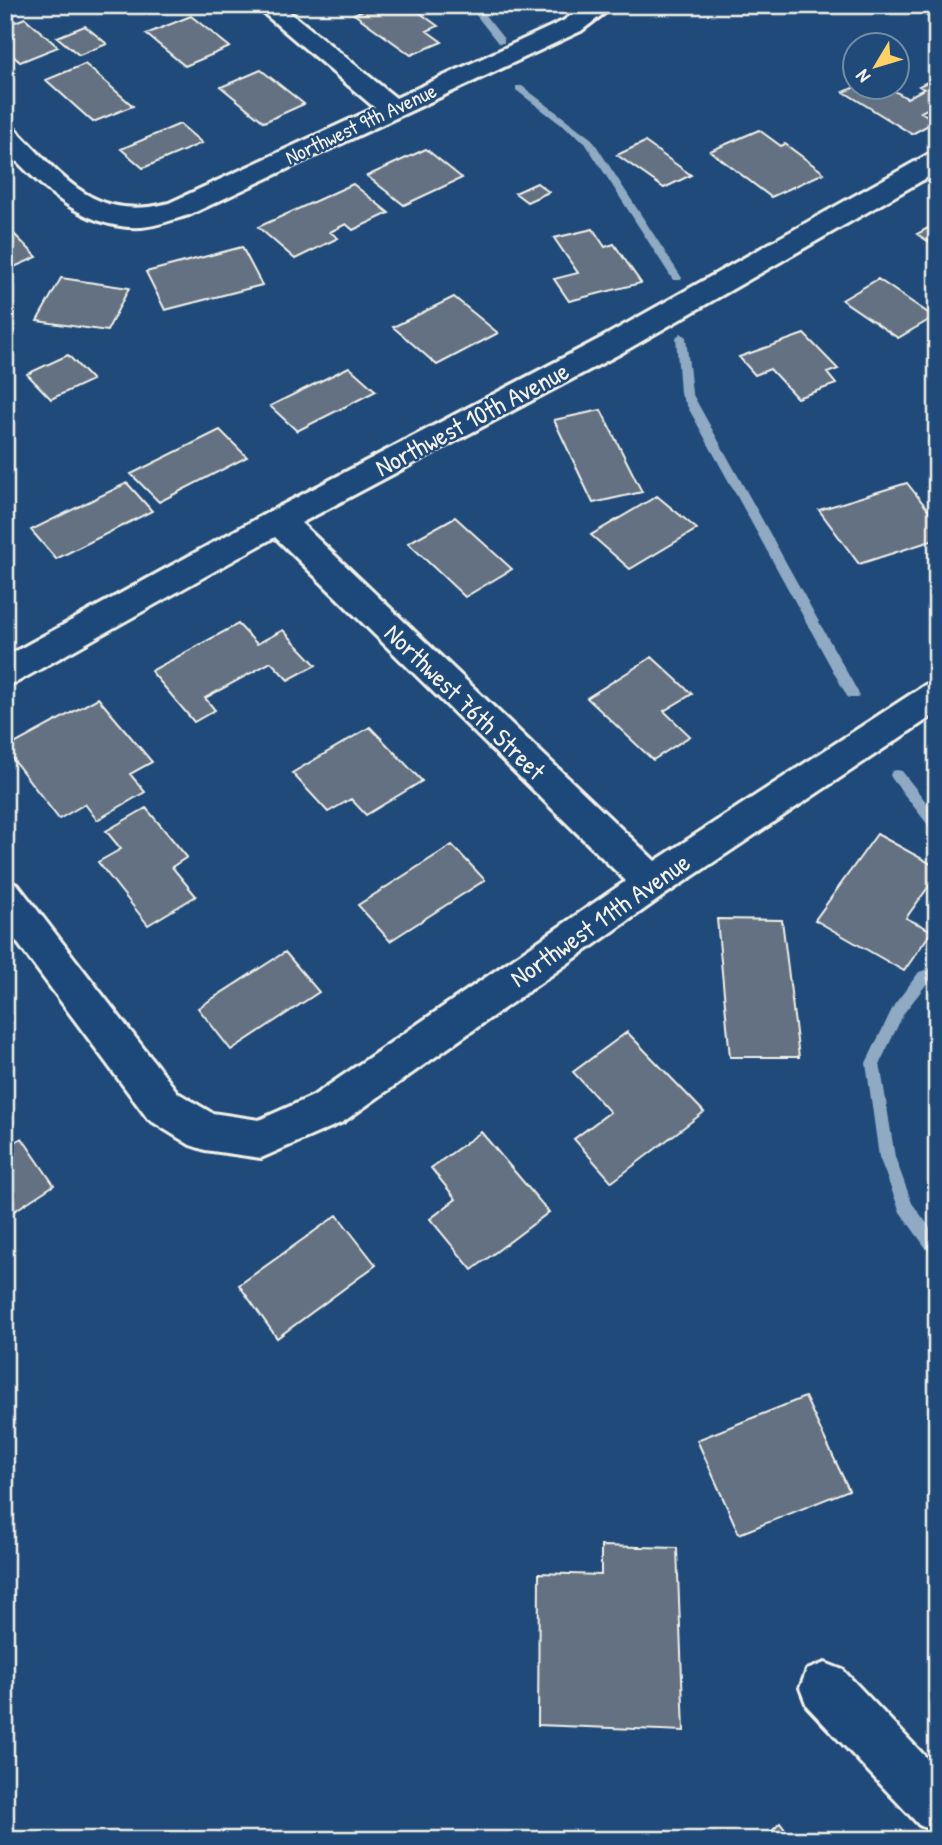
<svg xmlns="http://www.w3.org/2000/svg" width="942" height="1845" viewBox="0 0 942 1845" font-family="'Patrick Hand',sans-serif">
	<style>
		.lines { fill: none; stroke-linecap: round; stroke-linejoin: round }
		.stream { fill: #8faac2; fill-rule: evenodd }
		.building { fill: #637182; stroke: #f4f1e8; stroke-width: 2 }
		.minor-casing { stroke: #f4f1e8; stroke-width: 6 }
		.minor { fill: #1f4a7a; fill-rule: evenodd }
		.labels { text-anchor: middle; stroke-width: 5; stroke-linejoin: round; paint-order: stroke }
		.far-street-label { font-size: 21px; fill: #f4f1e8; stroke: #1f4a7a }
		.street-label { font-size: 26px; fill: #f4f1e8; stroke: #1f4a7a }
	</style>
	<rect width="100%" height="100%" fill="#1f4a7a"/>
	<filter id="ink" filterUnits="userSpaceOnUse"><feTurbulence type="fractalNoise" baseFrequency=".0143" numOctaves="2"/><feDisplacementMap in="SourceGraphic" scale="14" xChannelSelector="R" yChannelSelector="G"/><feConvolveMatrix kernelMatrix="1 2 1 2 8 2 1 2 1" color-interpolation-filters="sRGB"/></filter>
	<g filter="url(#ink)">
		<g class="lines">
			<!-- stream -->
			<path class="stream" d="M468 5H477L504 39V43H498Z
				M516 86H522L592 139 682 278 681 280H673L585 143 516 90Z
				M681 333 686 337 692 393 858 692 859 695 858 698H848L680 393 676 337Z
				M897 770 902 771 937 816V831L932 830 892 779 890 775 892 771Z
				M937 966V978L929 981 904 1013 880 1063 895 1157 912 1203 937 1237V1257L931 1255 900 1212 879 1157 866 1063 894 1005 919 972Z"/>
		</g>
		<!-- building -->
		<path class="building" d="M375 5H409L438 26 427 31 442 42 411 55 354 14Z
			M909 5H937V22Z
			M191 16 230 47 185 66 146 34Z
			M25 18 58 47 20 62 5 49V26Z
			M85 26 107 44 79 55 57 37Z
			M85 64 133 106 93 122 46 80Z
			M261 70 304 104 264 122 221 87Z
			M937 77V104L921 112 936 121 912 134 844 92 855 87 889 88 907 98 924 89 919 86Z
			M180 124 202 143 143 168 121 149Z
			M759 130 781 146 785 144 824 173 771 197 710 151Z
			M645 142 691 175 664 188 617 155Z
			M426 149 462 178 404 205 367 176Z
			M537 183 549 192 527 202 515 193Z
			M353 184 389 213 353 230 346 224 330 232 338 238 295 259 258 227Z
			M937 223V247L917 234Z
			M5 225 37 257 5 271Z
			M593 229 605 247 614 244 641 283 569 301 554 279 578 273 554 238Z
			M242 247 262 285 165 310 146 272Z
			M61 278 129 288 107 331 37 321Z
			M878 279 934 317 898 338 842 300Z
			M454 297 498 333 437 365 393 327Z
			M804 334 838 369 827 373 836 384 797 398 770 369 755 375 739 357Z
			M68 355 92 380 51 399 27 374Z
			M349 367 376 391 297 431 270 406Z
			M601 410 642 492 593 503 554 420Z
			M220 430 247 457 159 502 131 474Z
			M127 483 152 511 56 559 31 530Z
			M907 483 937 521V539L859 564 819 510Z
			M657 496 697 529 630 569 591 535Z
			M455 517 512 569 465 597 408 543Z
			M238 624 257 644 283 630 316 665 288 680 271 662 205 698 215 710 194 722 151 671Z
			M652 657 692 694 664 711 690 736 653 760 587 698Z
			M98 698 152 762 130 774 145 792 97 820 85 804 59 819 5 749Z
			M370 727 422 781 366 815 351 799 328 812 292 773Z
			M146 808 187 857 172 867 196 896 148 925 98 862 121 849 106 831Z
			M877 834 937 867V875L906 918 932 931 904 971 815 920Z
			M452 845 485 880 390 941 358 905Z
			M717 919 782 920 799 1057H730Z
			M285 952 319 992 231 1050 198 1008Z
			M627 1032 704 1112 612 1182 574 1139 610 1112 573 1072Z
			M481 1132 549 1212 472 1270 430 1219 456 1199 431 1168Z
			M22 1138 54 1185 5 1217V1148Z
			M337 1215 376 1265 277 1338 239 1285Z
			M805 1397 849 1490 739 1534 697 1440Z
			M601 1546 677 1548 684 1731 538 1725 539 1573 601 1575Z
			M780 1823 793 1840H763Z"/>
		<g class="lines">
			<defs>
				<path id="minor" d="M254 5H281L396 98 563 21 586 5H615L581 31 189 215C174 219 157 226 142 227 83 230 43 188 5 149V126L14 128C63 177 94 223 169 203L375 108Z
					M937 153V172L623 352 301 523 655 861 925 685 937 682V713L666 894 343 1122 261 1158 205 1150 190 1145 148 1119 5 926V880L18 885 178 1093 212 1113 259 1120 313 1096 626 881 275 537 17 682 5 686V657L267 513 601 338 927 155Z
					M825 1663 843 1670 937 1769V1833L919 1825 807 1706 800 1688 807 1670Z"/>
			</defs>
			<!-- minor casing -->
			<use href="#minor" class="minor-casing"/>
			<!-- minor -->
			<use href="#minor" class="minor"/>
		</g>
	</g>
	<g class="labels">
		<!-- far-street labels -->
		<g class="far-street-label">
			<text transform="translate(361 124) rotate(-25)" y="7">Northwest 9th Avenue</text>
		</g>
		<!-- street labels -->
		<g class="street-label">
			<text transform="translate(472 419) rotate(-28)" y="9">Northwest 10th Avenue</text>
			<text transform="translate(465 702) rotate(44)" y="9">Northwest 76th Street</text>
			<text transform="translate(600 920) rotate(-35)" y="9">Northwest 11th Avenue</text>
		</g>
	</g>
	<!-- margin -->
	<rect width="942" height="1845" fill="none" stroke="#1f4a7a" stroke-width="28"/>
	<rect x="14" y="14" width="914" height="1817" fill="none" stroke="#f4f1e8" stroke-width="2.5" filter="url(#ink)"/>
	<!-- north arrow -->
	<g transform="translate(876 66) rotate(232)"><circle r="33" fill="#1f4a7a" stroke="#748da6" stroke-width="2"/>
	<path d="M0-5L12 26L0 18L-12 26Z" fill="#ffd166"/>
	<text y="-10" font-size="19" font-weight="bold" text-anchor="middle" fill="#f4f1e8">N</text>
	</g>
</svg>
